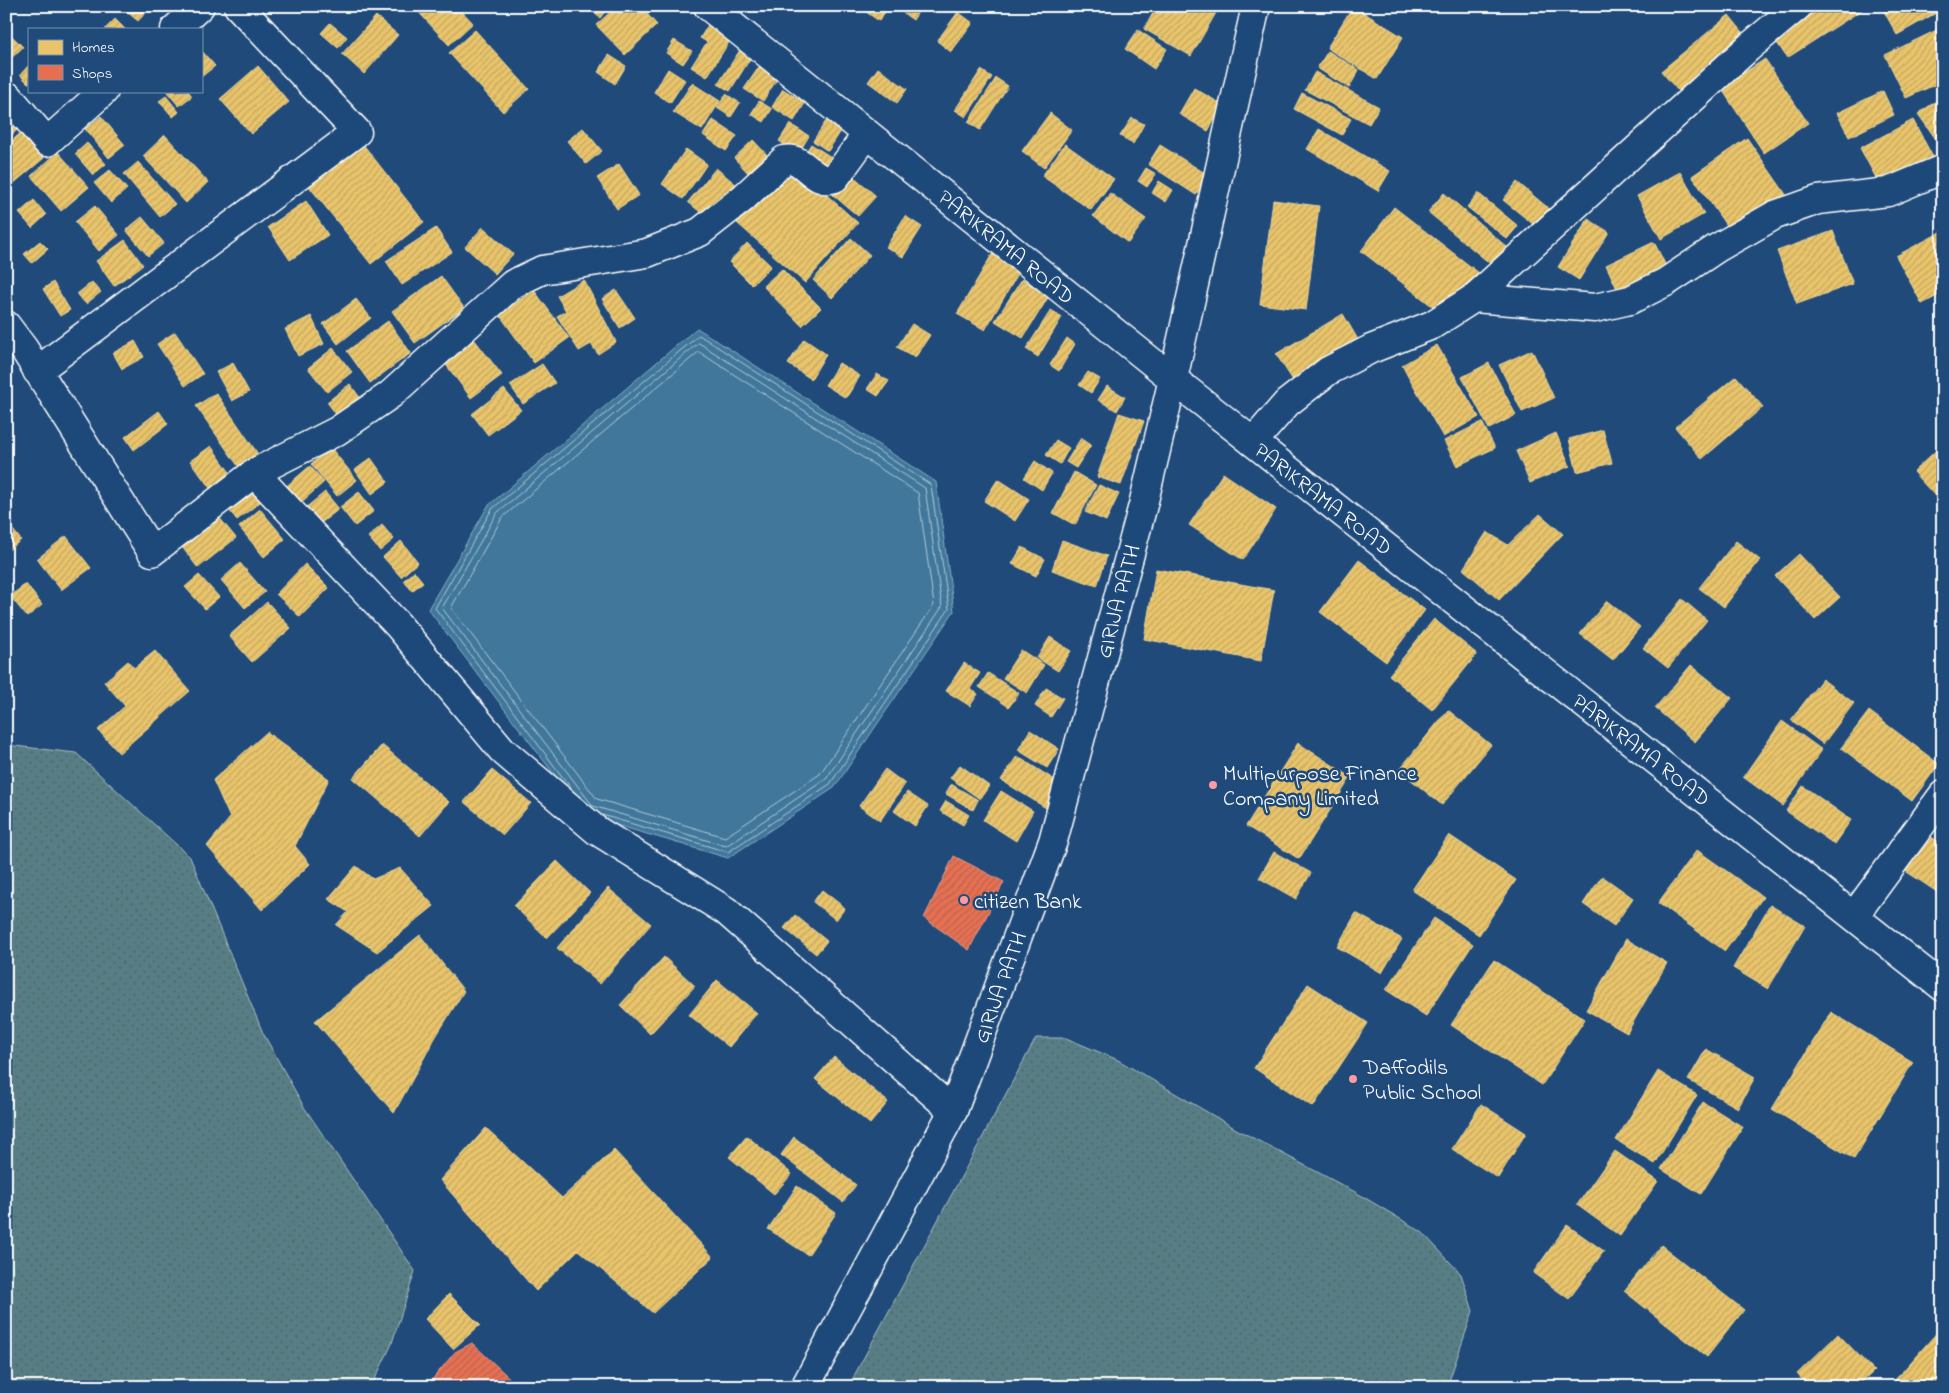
<svg xmlns="http://www.w3.org/2000/svg" width="1949" height="1393" viewBox="0 0 1949 1393" font-family="'Indie Flower',sans-serif">
	<style>
		.grass { fill: url(#grass-dots); stroke: #abbec2 }
		.water { fill: #3f779b; stroke: #8cadc3 }
		.homes { fill: url(#homes-hatch); stroke: #f0d697 }
		.shops { fill: url(#shops-hatch); stroke: #ee9a85 }
		.lines { fill: none; stroke-linecap: round; stroke-linejoin: round }
		.shore { stroke: #b2c9d7; stroke-width: 1 }
		.minor-casing { stroke: #fff; stroke-width: 31 }
		.major-casing { stroke: #fff; stroke-width: 31 }
		.path { stroke: #fff; stroke-width: 3; stroke-dasharray: 1 4; stroke-linecap: butt }
		.minor { stroke: #1f4a7a; stroke-width: 28 }
		.major { stroke: #1f4a7a; stroke-width: 28 }
		.poi-dot { fill: #ff9aa2; stroke: #1f4a7a; stroke-width: 2 }
		.labels { text-anchor: middle; stroke-width: 5; stroke-linejoin: round; paint-order: stroke }
		.street-label { font-size: 22px; fill: #fff; stroke: #1f4a7a }
		.poi-label { font-size: 22px; fill: #fff; stroke: #1f4a7a; text-anchor: start }
	</style>
	<defs>
		<pattern id="grass-dots" width="8" height="8" patternUnits="userSpaceOnUse" patternTransform="scale(1.25)"><rect width="8" height="8" fill="#577e84"/><path d="M2 2h.1M6 6h.1" fill="none" stroke="#526568" stroke-width="1.8" stroke-linecap="round"/></pattern>
		<pattern id="homes-hatch" width="6" height="6" patternUnits="userSpaceOnUse" patternTransform="scale(1.25)"><rect width="6" height="6" fill="#e9c46a"/><path d="M-1 1l2-2M0 6l6-6M5 7l2-2" fill="none" stroke="#c2a662"/></pattern>
		<pattern id="shops-hatch" width="6" height="6" patternUnits="userSpaceOnUse" patternTransform="scale(1.25)"><rect width="6" height="6" fill="#e76f51"/><path d="M-1 1l2-2M0 6l6-6M5 7l2-2" fill="none" stroke="#b86450"/></pattern>
	</defs>
	<rect width="100%" height="100%" fill="#1f4a7a"/>
	<filter id="ink" filterUnits="userSpaceOnUse"><feTurbulence type="fractalNoise" baseFrequency=".02" numOctaves="2"/><feDisplacementMap in="SourceGraphic" scale="10" xChannelSelector="R" yChannelSelector="G"/><feConvolveMatrix kernelMatrix="1 2 1 2 8 2 1 2 1" color-interpolation-filters="sRGB"/></filter>
	<g filter="url(#ink)">
		<!-- grass -->
		<path class="grass" d="M6 745 76 753 190 857 263 1033 304 1107 415 1271 391 1346 371 1387H6Z
			M1036 1038H1066L1118 1060 1238 1130 1357 1193 1422 1232 1461 1274 1473 1311 1447 1387H848Z"/>
		<!-- water -->
		<path class="water" d="M697 328 936 482 954 611 834 788 728 858 586 816 428 609 488 506Z"/>
		<!-- homes -->
		<path class="homes" d="M148 6 150 8 138 21 121 7Z
			M413 6H457L473 23 449 45Z
			M586 6H609L600 18Z
			M617 6H640L657 25 625 55 596 25Z
			M864 6H889L879 21 862 9Z
			M898 6H922L913 20 896 8Z
			M1157 6H1220L1191 56 1144 29Z
			M1353 6 1403 37 1377 79 1327 48Z
			M1811 6H1868L1787 58 1770 32Z
			M1881 6H1943V9L1897 35Z
			M958 12 973 23 951 52 937 41Z
			M1729 15 1746 36 1679 92 1661 71Z
			M376 16 398 35 364 74 342 54Z
			M115 19 125 29H105Z
			M330 23 347 37 338 48 321 33Z
			M708 25 731 39 707 77 691 67 707 42 700 38Z
			M1943 27V81L1906 98 1885 55Z
			M475 30 529 89 503 112 449 53Z
			M1138 30 1167 49 1154 69 1125 49Z
			M10 34 23 47 6 63V38Z
			M674 40 692 51 683 64 666 53Z
			M742 47 753 54 730 91 718 84Z
			M201 50 215 66 201 77Z
			M1328 51 1359 70 1349 88 1317 68Z
			M609 55 626 66 615 84 598 72Z
			M1765 59 1808 123 1764 153 1721 88Z
			M761 64 779 76 763 101 744 89Z
			M29 65V83H28L20 75Z
			M258 66 289 102 251 134 220 99Z
			M878 68 907 89 897 103 868 82Z
			M668 69 685 80 670 103 654 92Z
			M981 70 992 77 966 117 955 110Z
			M1315 72 1379 107 1369 124 1305 90Z
			M996 78 1008 86 980 130 968 122Z
			M692 83 720 101 702 130 673 112Z
			M1194 88 1223 105 1208 131 1179 114Z
			M783 89 805 103 794 121 772 107Z
			M188 91 192 96 179 106 167 92Z
			M1883 91 1894 115 1849 137 1837 113Z
			M1302 93 1351 119 1342 135 1294 109Z
			M726 94 740 103 731 117 717 108Z
			M166 96 179 112 173 117 159 101Z
			M1943 96V149L1918 114Z
			M759 101 772 109 764 122 751 114Z
			M6 110 21 127 6 139Z
			M1050 113 1072 130 1044 168 1022 151Z
			M101 116 125 145 109 158 85 129Z
			M1132 118 1144 124 1133 144 1120 136Z
			M713 120 737 136 726 151 703 135Z
			M1913 120 1935 161 1882 189 1860 148Z
			M826 121 841 131 828 151 813 141Z
			M790 124 809 136 798 154 779 141Z
			M583 128 602 151 586 164 567 141Z
			M1319 129 1390 171 1378 191 1307 149Z
			M22 132 44 158 13 184 6 177V146Z
			M165 135 208 182 186 203 143 156Z
			M1747 138 1787 196 1732 234 1692 176Z
			M753 140 771 159 752 177 734 158Z
			M87 143 106 164 93 175 75 154Z
			M362 143 424 222 371 264 308 185Z
			M811 144 834 159 823 176 800 161Z
			M1065 144 1114 179 1091 210 1042 176Z
			M1160 145 1208 175 1196 195 1148 164Z
			M686 149 707 164 683 199 662 184Z
			M58 152 89 187 61 211 31 176Z
			M138 162 175 204 160 217 124 174Z
			M791 163 858 223 805 283 737 223Z
			M619 164 639 195 617 209 597 178Z
			M716 168 738 186 710 220 688 202Z
			M1146 168 1156 174 1147 187 1138 181Z
			M110 170 127 189 111 203 94 183Z
			M1680 172 1704 214 1661 239 1637 196Z
			M851 174 876 196 858 216 833 195Z
			M1159 181 1173 190 1166 202 1152 193Z
			M1517 182 1553 212 1539 229 1503 200Z
			M1110 193 1146 219 1128 243 1093 216Z
			M1444 193 1508 248 1493 266 1428 212Z
			M1478 193 1518 226 1507 239 1467 207Z
			M34 200 46 215 32 228 19 213Z
			M1273 200 1319 206 1306 310 1260 304Z
			M306 201 328 235 290 260 268 227Z
			M95 206 119 235 99 251 75 222Z
			M1394 207 1479 273 1445 316 1361 251Z
			M905 216 922 227 903 257 886 247Z
			M142 217 164 243 148 256 126 230Z
			M1588 219 1609 232 1579 280 1558 267Z
			M483 227 513 254 495 274 465 247Z
			M436 228 452 252 402 285 386 261Z
			M1833 231 1853 284 1797 304 1777 251Z
			M1943 231V293L1922 304 1896 256Z
			M851 238 870 255 832 298 813 280Z
			M125 240 143 265 114 286 96 261Z
			M40 241 48 249 32 263 24 254Z
			M1654 242 1668 270 1619 293 1606 265Z
			M747 243 771 266 752 285 729 262Z
			M994 251 1022 267 985 330 957 314Z
			M782 269 821 308 802 326 763 286Z
			M441 276 464 308 415 343 392 311Z
			M1022 279 1049 296 1023 338 995 321Z
			M584 280 616 342 598 354 591 344 579 351 557 316 566 311 557 296Z
			M53 282 70 310 60 316 43 289Z
			M92 282 101 292 86 304 77 294Z
			M534 290 569 338 534 363 499 314Z
			M616 290 635 318 620 328 602 299Z
			M356 299 371 318 338 344 323 324Z
			M1051 310 1062 317 1038 357 1026 349Z
			M1343 314 1360 343 1294 382 1276 354Z
			M311 316 324 344 298 356 285 329Z
			M388 321 411 353 370 383 347 351Z
			M912 324 930 335 915 358 897 347Z
			M175 332 203 374 185 386 157 344Z
			M471 335 502 375 471 398 441 358Z
			M1067 338 1075 344 1059 371 1050 365Z
			M804 339 826 354 811 379 788 364Z
			M135 341 144 357 122 369 113 353Z
			M1437 345 1479 417 1443 437 1402 365Z
			M333 348 352 372 327 392 308 368Z
			M1532 350 1554 398 1522 412 1499 365Z
			M233 363 249 392 232 401 216 372Z
			M839 363 860 376 846 398 825 385Z
			M1489 363 1516 415 1489 429 1462 377Z
			M542 364 555 383 523 404 510 385Z
			M1088 372 1100 379 1091 393 1079 385Z
			M877 374 889 381 878 396 867 389Z
			M1736 376 1763 407 1702 459 1675 427Z
			M350 384 361 399 338 417 327 402Z
			M1107 386 1125 397 1117 411 1098 400Z
			M504 389 521 410 488 435 472 414Z
			M216 393 260 457 241 470 196 406Z
			M159 411 168 424 134 450 125 437Z
			M1119 413 1144 421 1121 485 1097 477Z
			M1482 422 1495 448 1457 466 1444 441Z
			M1603 430 1612 463 1577 472 1569 439Z
			M1556 433 1570 466 1530 483 1516 451Z
			M1081 438 1091 445 1076 468 1066 462Z
			M1056 440 1069 448 1060 464 1046 455Z
			M1943 444V493L1937 498 1913 472Z
			M211 446 231 474 210 488 190 461Z
			M331 448 357 480 337 496 311 464Z
			M371 458 388 482 372 494 355 470Z
			M1035 461 1052 473 1042 490 1024 478Z
			M310 466 324 482 295 508 281 491Z
			M1074 472 1096 485 1075 525 1053 513Z
			M1223 473 1276 509 1243 560 1189 525Z
			M998 479 1029 499 1015 521 984 501Z
			M253 484 264 499 237 520 225 505Z
			M1099 485 1119 494 1106 521 1085 512Z
			M325 492 339 509 312 530 298 514Z
			M359 492 374 511 355 526 340 507Z
			M260 509 285 539 264 557 239 527Z
			M1540 514 1563 534 1499 600 1463 569 1487 532 1508 545Z
			M219 517 236 538 198 568 182 547Z
			M6 521 21 540 6 552Z
			M382 525 394 539 380 551 368 537Z
			M66 536 91 568 61 590 37 559Z
			M1062 540 1107 556 1097 586 1052 570Z
			M401 541 418 562 401 577 383 557Z
			M1736 541 1760 560 1724 607 1699 588Z
			M1022 547 1045 559 1036 576 1012 564Z
			M1799 554 1840 597 1815 620 1775 576Z
			M1359 560 1425 610 1386 662 1320 612Z
			M240 563 265 592 245 608 221 580Z
			M305 564 329 588 300 617 276 594Z
			M1156 569 1274 590 1261 661 1144 639Z
			M414 571 423 582 412 591 404 580Z
			M199 575 219 597 205 609 185 587Z
			M26 584 42 605 27 617 10 596Z
			M1682 599 1707 620 1668 668 1643 648Z
			M1607 601 1640 627 1613 660 1580 634Z
			M267 602 291 628 252 662 229 636Z
			M1434 619 1477 654 1432 710 1389 675Z
			M1050 637 1071 651 1058 671 1037 658Z
			M1021 650 1044 665 1027 693 1003 678Z
			M155 651 190 691 119 753 98 730 125 706 104 682 128 661 134 668Z
			M964 663 980 673 970 689 978 694 970 706 946 691Z
			M1691 665 1732 698 1695 742 1655 708Z
			M988 673 1019 693 1009 707 979 687Z
			M1822 679 1854 703 1823 744 1791 720Z
			M1046 688 1063 698 1051 717 1035 706Z
			M1448 710 1491 745 1442 805 1399 770Z
			M1869 711 1939 764 1912 801 1841 748Z
			M1782 721 1822 750 1783 806 1743 777Z
			M1030 730 1059 749 1047 768 1018 750Z
			M267 732 329 779 295 846 310 864 262 910 207 846 230 818 213 780Z
			M1298 743 1351 777 1299 859 1246 826Z
			M382 745 449 802 420 836 353 778Z
			M1017 756 1061 784 1046 808 1001 780Z
			M960 765 989 786 980 799 950 778Z
			M885 769 905 784 880 821 859 806Z
			M492 770 531 803 503 835 464 802Z
			M951 784 978 800 973 810 946 794Z
			M1803 786 1851 820 1834 844 1786 811Z
			M1001 791 1033 811 1016 841 983 820Z
			M907 792 928 806 915 826 894 811Z
			M946 801 969 815 963 825 940 811Z
			M1927 834 1943 845V884L1937 892 1904 870Z
			M1449 835 1516 880 1479 935 1412 890Z
			M1697 850 1763 897 1725 951 1658 903Z
			M1274 852 1311 873 1296 899 1259 878Z
			M557 861 590 893 547 938 514 906Z
			M356 866 373 879 400 868 434 906 377 952 336 925 348 912 328 899Z
			M1602 876 1633 898 1614 926 1583 904Z
			M608 888 651 924 600 984 557 948Z
			M822 890 845 908 836 920 813 902Z
			M1770 905 1805 926 1768 989 1733 968Z
			M1356 913 1402 939 1382 973 1337 947Z
			M795 915 827 941 816 954 784 928Z
			M1434 918 1473 944 1426 1016 1386 990Z
			M420 935 464 991 435 1038 394 1113 315 1021Z
			M1626 939 1667 963 1627 1033 1586 1010Z
			M664 957 695 986 650 1034 620 1005Z
			M1494 960 1585 1019 1542 1085 1451 1025Z
			M717 980 757 1013 729 1047 689 1015Z
			M1308 984 1368 1023 1313 1107 1254 1068Z
			M1831 1012 1913 1062 1854 1159 1772 1109Z
			M1706 1049 1755 1077 1738 1108 1688 1080Z
			M834 1057 888 1102 870 1124 815 1079Z
			M1658 1071 1697 1095 1655 1164 1616 1140Z
			M1703 1102 1743 1127 1701 1194 1661 1169Z
			M1481 1104 1526 1133 1498 1178 1452 1149Z
			M486 1128 562 1198 614 1150 713 1257 653 1313 578 1250 536 1291 440 1180Z
			M747 1136 792 1174 774 1194 729 1157Z
			M794 1137 856 1185 843 1202 781 1155Z
			M1615 1151 1658 1181 1620 1236 1577 1205Z
			M797 1186 836 1213 808 1255 768 1229Z
			M1567 1225 1604 1251 1569 1299 1533 1273Z
			M1661 1245 1744 1310 1707 1357 1624 1291Z
			M449 1294 480 1325 453 1349 425 1319Z
			M1941 1328 1943 1387H1902L1895 1380Z
			M1838 1334 1874 1371 1857 1387H1809L1797 1374Z"/>
		<!-- shops -->
		<path class="shops" d="M954 856 1004 882 969 950 924 918Z
			M472 1343 519 1387H426L455 1352Z"/>
		<g class="lines">
			<!-- shore -->
			<path class="shore" d="M699 343 925 488 942 607 826 779 726 846 593 806 442 608 497 513Z
				M699 352 918 493 934 605 820 774 725 837 597 799 451 608 502 518Z
				M574 792 435 608 492 509 699 335 931 485 949 609 830 784 728 852 602 815"/>
			<defs>
				<path id="minor" d="M175 29 200 6
					M6 99 9 97 47 142 104 91
					M1474 298 1748 48 1798 6
					M6 325 24 349 152 552 254 473 337 431 390 395 513 284 542 270 647 253 700 232 742 199 784 160C806 155 811 186 835 178L867 134
					M37 371 357 132 238 6
					M1253 442 1287 403 1328 371 1371 349 1432 325 1474 298 1595 308 1630 300 1666 282 1717 248 1775 215 1818 200 1888 192 1943 169
					M254 473 398 625 503 751 596 830 726 911 953 1111
					M1854 916 1943 795"/>
				<path id="major" d="M708 6 1173 379 1943 987
					M805 1387 953 1111 1053 841 1143 505 1173 379 1256 6"/>
			</defs>
			<!-- minor casing -->
			<use href="#minor" class="minor-casing"/>
			<!-- major casing -->
			<use href="#major" class="major-casing"/>
			<!-- path -->
			<path class="path" d="M1736 6 1741 14"/>
			<!-- minor -->
			<use href="#minor" class="minor"/>
			<!-- major -->
			<use href="#major" class="major"/>
		</g>
	</g>
	<!-- markers -->
	<g class="poi-dot">
		<circle cx="1213" cy="785" r="5"/>
		<circle cx="964" cy="900" r="5"/>
		<circle cx="1353" cy="1079" r="5"/>
	</g>
	<g class="labels">
		<!-- street labels -->
		<g class="street-label">
			<text transform="translate(1007 246) rotate(39)" y="8">PARIKRAMA ROAD</text>
			<text transform="translate(1324 498) rotate(38)" y="8">PARIKRAMA ROAD</text>
			<text transform="translate(1117 601) rotate(-75)" y="8">GIRIJA PATH</text>
			<text transform="translate(1642 749) rotate(38)" y="8">PARIKRAMA ROAD</text>
			<text transform="translate(999 987) rotate(-70)" y="8">GIRIJA PATH</text>
		</g>
		<!-- poi labels -->
		<g class="poi-label">
			<text x="1223" y="780">Multipurpose Finance<tspan x="1223" dy="25">Company Limited</tspan></text>
			<text x="974" y="908">citizen Bank</text>
			<text x="1363" y="1074">Daffodils<tspan x="1363" dy="25">Public School</tspan></text>
		</g>
	</g>
	<!-- margin -->
	<rect width="1949" height="1393" fill="none" stroke="#1f4a7a" stroke-width="25"/>
	<rect x="12" y="12" width="1924" height="1368" fill="none" stroke="#fff" stroke-width="2" filter="url(#ink)"/>
	<!-- legend -->
	<rect x="28" y="28" width="175" height="65" fill="#1f4a7a" stroke="#7992af"/>
	<rect x="38" y="40" width="25" height="15" fill="#e9c46a" stroke="#7992af"/>
	<text x="72" y="52" font-size="15" fill="#ffffff">Homes</text>
	<rect x="38" y="65" width="25" height="15" fill="#e76f51" stroke="#7992af"/>
	<text x="72" y="78" font-size="15" fill="#ffffff">Shops</text>
</svg>
